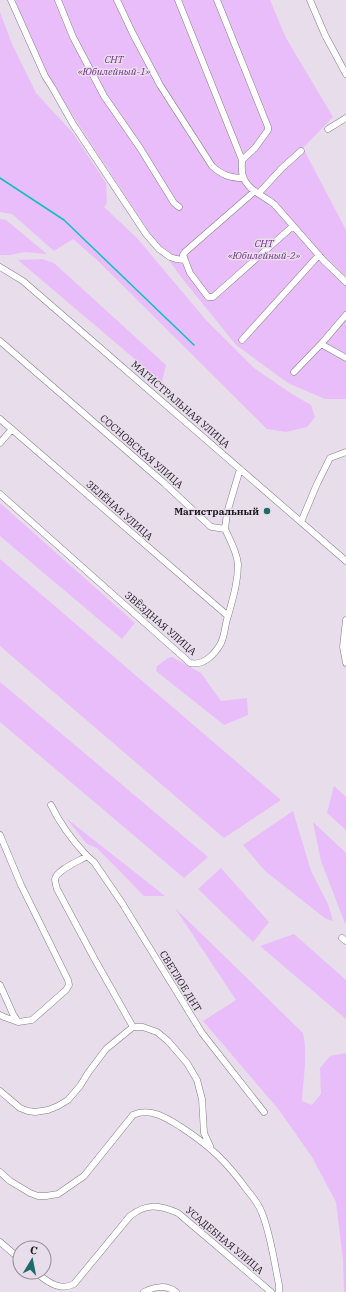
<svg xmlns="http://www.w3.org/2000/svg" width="346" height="1292" viewBox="0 0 346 1292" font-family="'IBM Plex Serif',serif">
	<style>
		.green { fill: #e9bdf9 }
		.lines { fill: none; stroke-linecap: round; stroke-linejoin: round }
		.stream { stroke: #0fbfc0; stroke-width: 1.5 }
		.minor-casing { stroke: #857c88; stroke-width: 7 }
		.minor { stroke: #fff; stroke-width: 6 }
		.poi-dot { fill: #1f6b6c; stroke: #e8ddeb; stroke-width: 1.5 }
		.labels { text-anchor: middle; stroke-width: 3; stroke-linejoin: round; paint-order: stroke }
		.park-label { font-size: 10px; font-style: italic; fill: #77338d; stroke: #e8ddeb }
		.street-label { font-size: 10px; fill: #1c191d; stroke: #e8ddeb }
		.poi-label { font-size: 10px; font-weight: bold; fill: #1c191d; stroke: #e8ddeb; text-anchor: end }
	</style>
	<rect width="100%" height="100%" fill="#e8ddeb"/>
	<!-- green -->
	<path class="green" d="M15 0H270L286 38 333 117 303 148 346 230V399H325L288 383 236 345 181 277 154 239 50 81Z
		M0 12 12 44 36 93 73 133 106 183 107 203 104 207 137 238 206 320 254 368 292 394 311 405 315 417 307 427 286 432 267 429 97 260 73 239 54 251 12 214 0 212Z
		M0 219 6 220 47 254 25 252 10 255H0Z
		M42 259 54 263 166 365 161 386 136 360 18 260Z
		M0 503 135 623 122 639 0 536Z
		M0 559 281 800 224 838 0 646Z
		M172 657 201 673 221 701 247 698 248 715 224 725 156 671 157 666 168 658Z
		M0 682 208 857 184 878 0 722Z
		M334 786 346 797V830L327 813Z
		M293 811 311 871 328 904 333 921 326 919 265 871 243 845Z
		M66 818 165 896H144L97 848 87 844Z
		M313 822 346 853V926L321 861Z
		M221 868 269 922 253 942 198 889Z
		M175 908 303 1033C308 1056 303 1078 302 1101L312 1105 321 1094 320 1068 330 1056 346 1053V1292H344L343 1259 336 1202 312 1157 279 1110 203 1021 236 1000Z
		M294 934 346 980V1019L260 946Z"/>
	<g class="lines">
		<!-- stream -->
		<path class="stream" d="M0 178 64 220 194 345"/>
		<defs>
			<path id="minor" d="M11 0 45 76 52 87 73 124 146 234 159 249 170 257 176 259 185 260
				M58 0 73 37 104 96 140 148 174 203 179 207
				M117 0 133 34 160 85 212 166C222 175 230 178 243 178
				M178 0 242 160C242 165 241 171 243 176 247 190 264 196 274 204L324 261 346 282
				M217 0 268 127V130L255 148 242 160
				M310 0 325 35 346 74
				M328 129 346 118
				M255 191 185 252 183 255 190 273 208 297H213L293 226
				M259 193 282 168 301 151
				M0 267 23 281 346 561
				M242 340 319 255
				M0 341 164 483 210 526 212 527 225 529 227 513 240 469
				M321 344 346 358
				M294 372 322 343 346 315
				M0 419 228 616
				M0 443 12 429
				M0 494 190 663C204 666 215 654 221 643 225 635 225 624 228 616 233 598 238 582 238 564 237 552 230 540 225 529
				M301 522 317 484 330 458 346 452
				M346 620 343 647 346 663
				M51 805C60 824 72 840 87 856 79 861 57 870 55 879 55 882 56 885 57 889L94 958 133 1027
				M0 835 21 885 68 980 69 985 66 990 32 1020 18 1022 4 1017 0 1015
				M87 856 94 862 122 903 202 1033 264 1112
				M342 938 346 941
				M0 985 13 1014 18 1022
				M0 1091 20 1108 28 1111 35 1112 48 1110 58 1106 68 1100 80 1086 88 1073 106 1049 128 1031 133 1027H143L157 1032 168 1041 187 1063 197 1080 202 1099 204 1133 210 1146
				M0 1172 10 1181 30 1193 38 1196H46L58 1194 84 1176 133 1115C150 1107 167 1118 181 1127 210 1146 227 1162 247 1190 253 1197 259 1205 262 1213 271 1236 274 1261 279 1285V1292
				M0 1242 20 1259
				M35 1272C47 1281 59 1292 74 1284L130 1216C147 1203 159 1205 178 1213L271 1292
				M144 1292C155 1286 167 1285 176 1292"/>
		</defs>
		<!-- minor casing -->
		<use href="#minor" class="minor-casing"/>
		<!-- minor -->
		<use href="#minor" class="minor"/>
	</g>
	<!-- markers -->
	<circle class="poi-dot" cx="267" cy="511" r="4"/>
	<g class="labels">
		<!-- park labels -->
		<g class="park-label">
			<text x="114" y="63">СНТ<tspan x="114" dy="12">«Юбилейный-1»</tspan></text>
			<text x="264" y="247">СНТ<tspan x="264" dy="12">«Юбилейный-2»</tspan></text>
		</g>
		<!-- street labels -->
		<g class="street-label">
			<text transform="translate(181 404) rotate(41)" y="4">МАГИСТРАЛЬНАЯ УЛИЦА</text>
			<text transform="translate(142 451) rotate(41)" y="4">СОСНОВСКАЯ УЛИЦА</text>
			<text transform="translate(120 510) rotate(41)" y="4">ЗЕЛЁНАЯ УЛИЦА</text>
			<text transform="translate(161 623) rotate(41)" y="4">ЗВЁЗДНАЯ УЛИЦА</text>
			<text transform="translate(181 981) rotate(58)" y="4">СВЕТЛОЕ ДНТ</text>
			<text transform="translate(225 1240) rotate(40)" y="4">УСАДЕБНАЯ УЛИЦА</text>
		</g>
		<!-- poi labels -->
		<g class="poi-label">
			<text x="259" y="515">Магистральный</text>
		</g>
	</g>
	<!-- north arrow -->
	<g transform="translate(32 1260) rotate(10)"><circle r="19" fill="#e8ddeb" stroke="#968f99"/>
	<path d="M0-3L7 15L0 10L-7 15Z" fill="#1f6b6c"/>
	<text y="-6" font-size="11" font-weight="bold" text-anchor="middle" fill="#1c191d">С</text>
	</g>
</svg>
